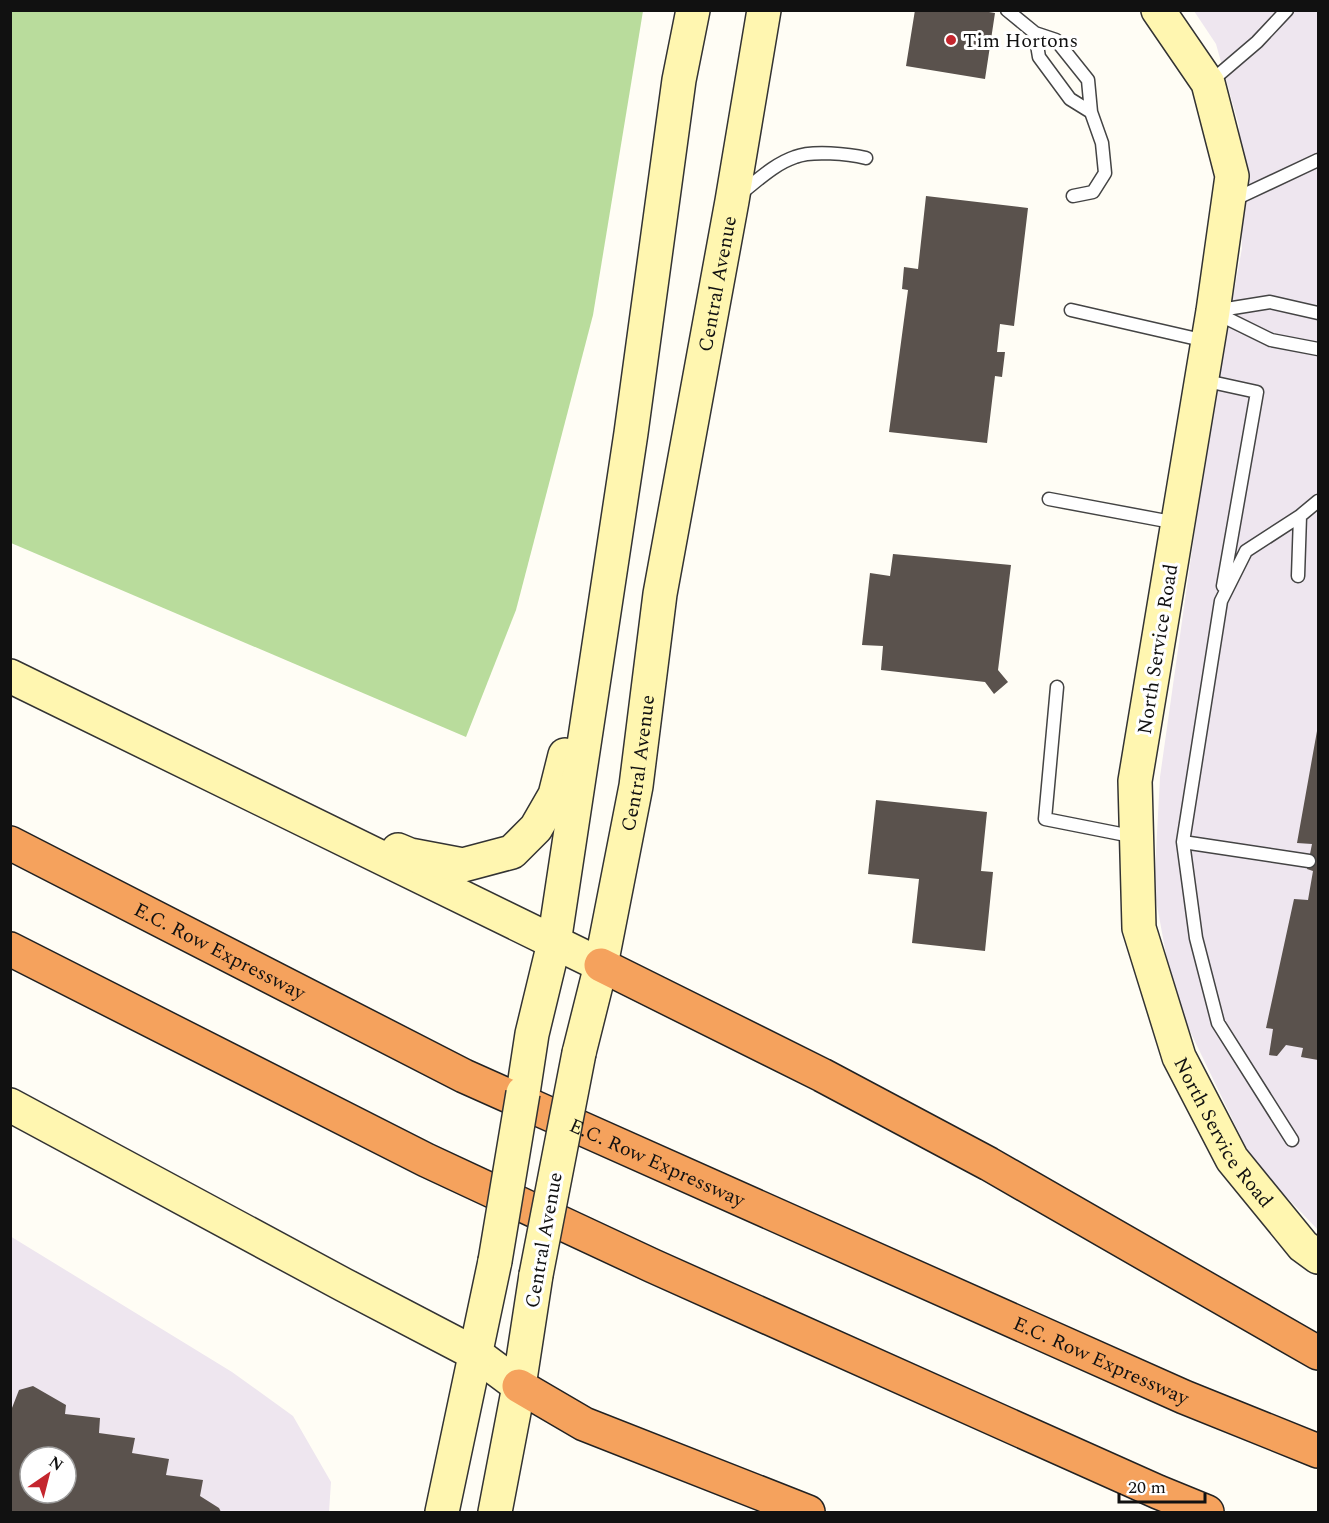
<svg xmlns="http://www.w3.org/2000/svg" width="1329" height="1523" viewBox="0 0 1329 1523" font-family="Spectral,serif">
	<style>
		.industrial { fill: #eee6ef; fill-rule: evenodd }
		.forest { fill: #b9dc9c }
		.building { fill: #5a524d; fill-rule: evenodd }
		.lines { fill: none; stroke-linecap: round; stroke-linejoin: round }
		.lane-casing { stroke: #444; stroke-width: 15 }
		.secondary-casing { stroke: #333; stroke-width: 36 }
		.highway-casing { stroke: #222; stroke-width: 36 }
		.lane { stroke: #fff; stroke-width: 12 }
		.secondary { stroke: #fff6b0; stroke-width: 33 }
		.highway { stroke: #f5a25d; stroke-width: 33 }
		.secondary-bridge-casing { stroke: #333; stroke-width: 36; stroke-linecap: butt }
		.secondary-bridge { stroke: #fff6b0; stroke-width: 33 }
		.poi-dot { fill: #c4262e; stroke: #fff; stroke-width: 2 }
		.labels { text-anchor: middle; stroke-width: 6; stroke-linejoin: round; paint-order: stroke }
		.poi-label { font-size: 20px; fill: #111; stroke: #fff; text-anchor: start }
		.street-label { font-size: 20px; fill: #111; stroke: #fff }
	</style>
	<rect width="100%" height="100%" fill="#fffdf5"/>
	<!-- industrial -->
	<path class="industrial" d="M1194 11H1318V1230L1253 1162 1174 998 1154 889 1160 777 1210 423 1242 248 1239 126 1216 44Z
		M10 1236 232 1372 293 1416 331 1482 329 1512H11ZM30 1457H66V1493H30Z"/>
	<!-- forest -->
	<path class="forest" d="M11 10 643 11 593 315 516 610 466 737 11 543Z"/>
	<!-- building -->
	<path class="building" d="M915 10H977L995 13 985 79 906 66Z
		M926 196 1028 208 1014 326 1000 324 997 352H1005L1002 377 995 376 987 443 889 432 908 290 902 289 904 267 918 269Z
		M893 554 1011 565 998 670 1008 682 994 694 985 682 881 670 883 646 862 645 870 573 890 576Z
		M1317 731H1318V1060L1301 1057 1303 1048 1286 1045 1277 1056 1269 1055 1273 1029 1266 1028 1294 899 1308 900 1313 871 1307 869 1312 844 1297 843Z
		M876 800 987 812 981 871 993 872 985 951 912 943 919 879 868 874Z
		M33 1386 66 1405 65 1414 100 1418 99 1433 135 1438 132 1453 169 1459 166 1475 203 1480 200 1496 219 1508 221 1512H10V1413L19 1390ZM30 1457H66V1493H30Z"/>
	<g class="lines">
		<defs>
			<path id="lane" d="M1007 10 1035 33 1056 40 1088 80 1091 112 1102 143 1105 173 1093 192 1073 196
				M1035 33 1039 57 1070 99 1091 112
				M1209 83 1257 42 1287 10
				M740 194C757 181 774 164 795 157 812 150 849 154 866 158
				M1233 200 1318 160
				M1071 310 1206 341
				M1214 311 1270 302 1318 313
				M1214 312 1271 340 1318 349
				M1202 380 1257 392 1223 586
				M1049 499 1177 523
				M1298 576 1300 516
				M1057 687 1045 819 1136 837
				M1183 842 1309 861
				M1292 1140 1218 1023 1196 938 1183 842 1221 601 1246 551 1300 516 1318 501"/>
			<g id="secondary">
				<path id="s1" d="M1158 10 1208 83 1232 176 1213 311 1135 781 1139 928 1179 1057 1232 1159 1303 1246 1318 1257"/>
				<path d="M10 676 601 965"/>
				<path d="M398 850 410 855 463 865 512 852 536 828 555 795 565 755"/>
				<path id="s2" d="M579 1053 601 965 636 786 660 594 732 201 764 10"/>
				<path d="M523 1093 532 1034 554 943 631 433 679 80 693 10"/>
				<path d="M10 1105 344 1285 476 1354 519 1386"/>
				<path d="M442 1512 495 1261"/>
				<path d="M495 1512 519 1386 536 1275"/>
			</g>
			<g id="highway">
				<path id="s3" d="M10 843 464 1076 1184 1397 1318 1451"/>
				<path d="M10 949 426 1160 653 1266 1158 1492 1207 1512"/>
				<path d="M601 965 822 1075 989 1164 1318 1353"/>
				<path d="M519 1386 584 1424 808 1512"/>
			</g>
		</defs>
		<!-- lane casing -->
		<use href="#lane" class="lane-casing"/>
		<!-- secondary casing -->
		<use href="#secondary" class="secondary-casing"/>
		<!-- highway casing -->
		<use href="#highway" class="highway-casing"/>
		<!-- lane -->
		<use href="#lane" class="lane"/>
		<!-- secondary -->
		<use href="#secondary" class="secondary"/>
		<!-- highway -->
		<use href="#highway" class="highway"/>
		<defs>
			<path id="secondary-bridge" d="M495 1261 523 1093
				M536 1275 579 1053"/>
		</defs>
		<!-- secondary-bridge casing -->
		<use href="#secondary-bridge" class="secondary-bridge-casing"/>
		<!-- secondary-bridge -->
		<use href="#secondary-bridge" class="secondary-bridge"/>
	</g>
	<!-- markers -->
	<circle class="poi-dot" cx="951" cy="40" r="6"/>
	<g class="labels">
		<!-- poi labels -->
		<g class="poi-label">
			<text x="963" y="47">Tim Hortons</text>
		</g>
		<!-- street labels -->
		<g class="street-label">
			<text dy="7" stroke="none"><textPath href="#s2" startOffset="782">Central Avenue</textPath></text>
			<text transform="translate(1157 649) rotate(-81)" y="7">North Service Road</text>
			<text dy="7" stroke="none"><textPath href="#s2" startOffset="296">Central Avenue</textPath></text>
			<text dy="7" stroke="none"><textPath href="#s3" startOffset="236">E.C. Row Expressway</textPath></text>
			<text dy="7" stroke="none"><textPath href="#s1" startOffset="1167">North Service Road</textPath></text>
			<text dy="7" stroke="none"><textPath href="#s3" startOffset="722">E.C. Row Expressway</textPath></text>
			<text transform="translate(543 1240) rotate(-80)" y="7">Central Avenue</text>
			<text dy="7" stroke="none"><textPath href="#s3" startOffset="1208">E.C. Row Expressway</textPath></text>
		</g>
	</g>
	<!-- border -->
	<rect width="1329" height="1523" fill="none" stroke="#111111" stroke-width="24"/>
	<!-- north arrow -->
	<g transform="translate(48 1475) rotate(35)"><circle r="28" fill="#ffffff" stroke="#a0a0a0" stroke-width="1.5"/>
	<path d="M0-4.5L10 22L0 15L-10 22Z" fill="#c4262e"/>
	<text y="-9" font-size="16" font-weight="bold" text-anchor="middle" fill="#111111">N</text>
	</g>
	<!-- scale -->
	<path d="M1119 1493v9h86v-9" fill="none" stroke="#111111" stroke-width="3"/>
	<text x="1128" y="1493" font-size="18" fill="#111111" stroke="#ffffff" stroke-width="4.5" paint-order="stroke">20 m</text>
</svg>
